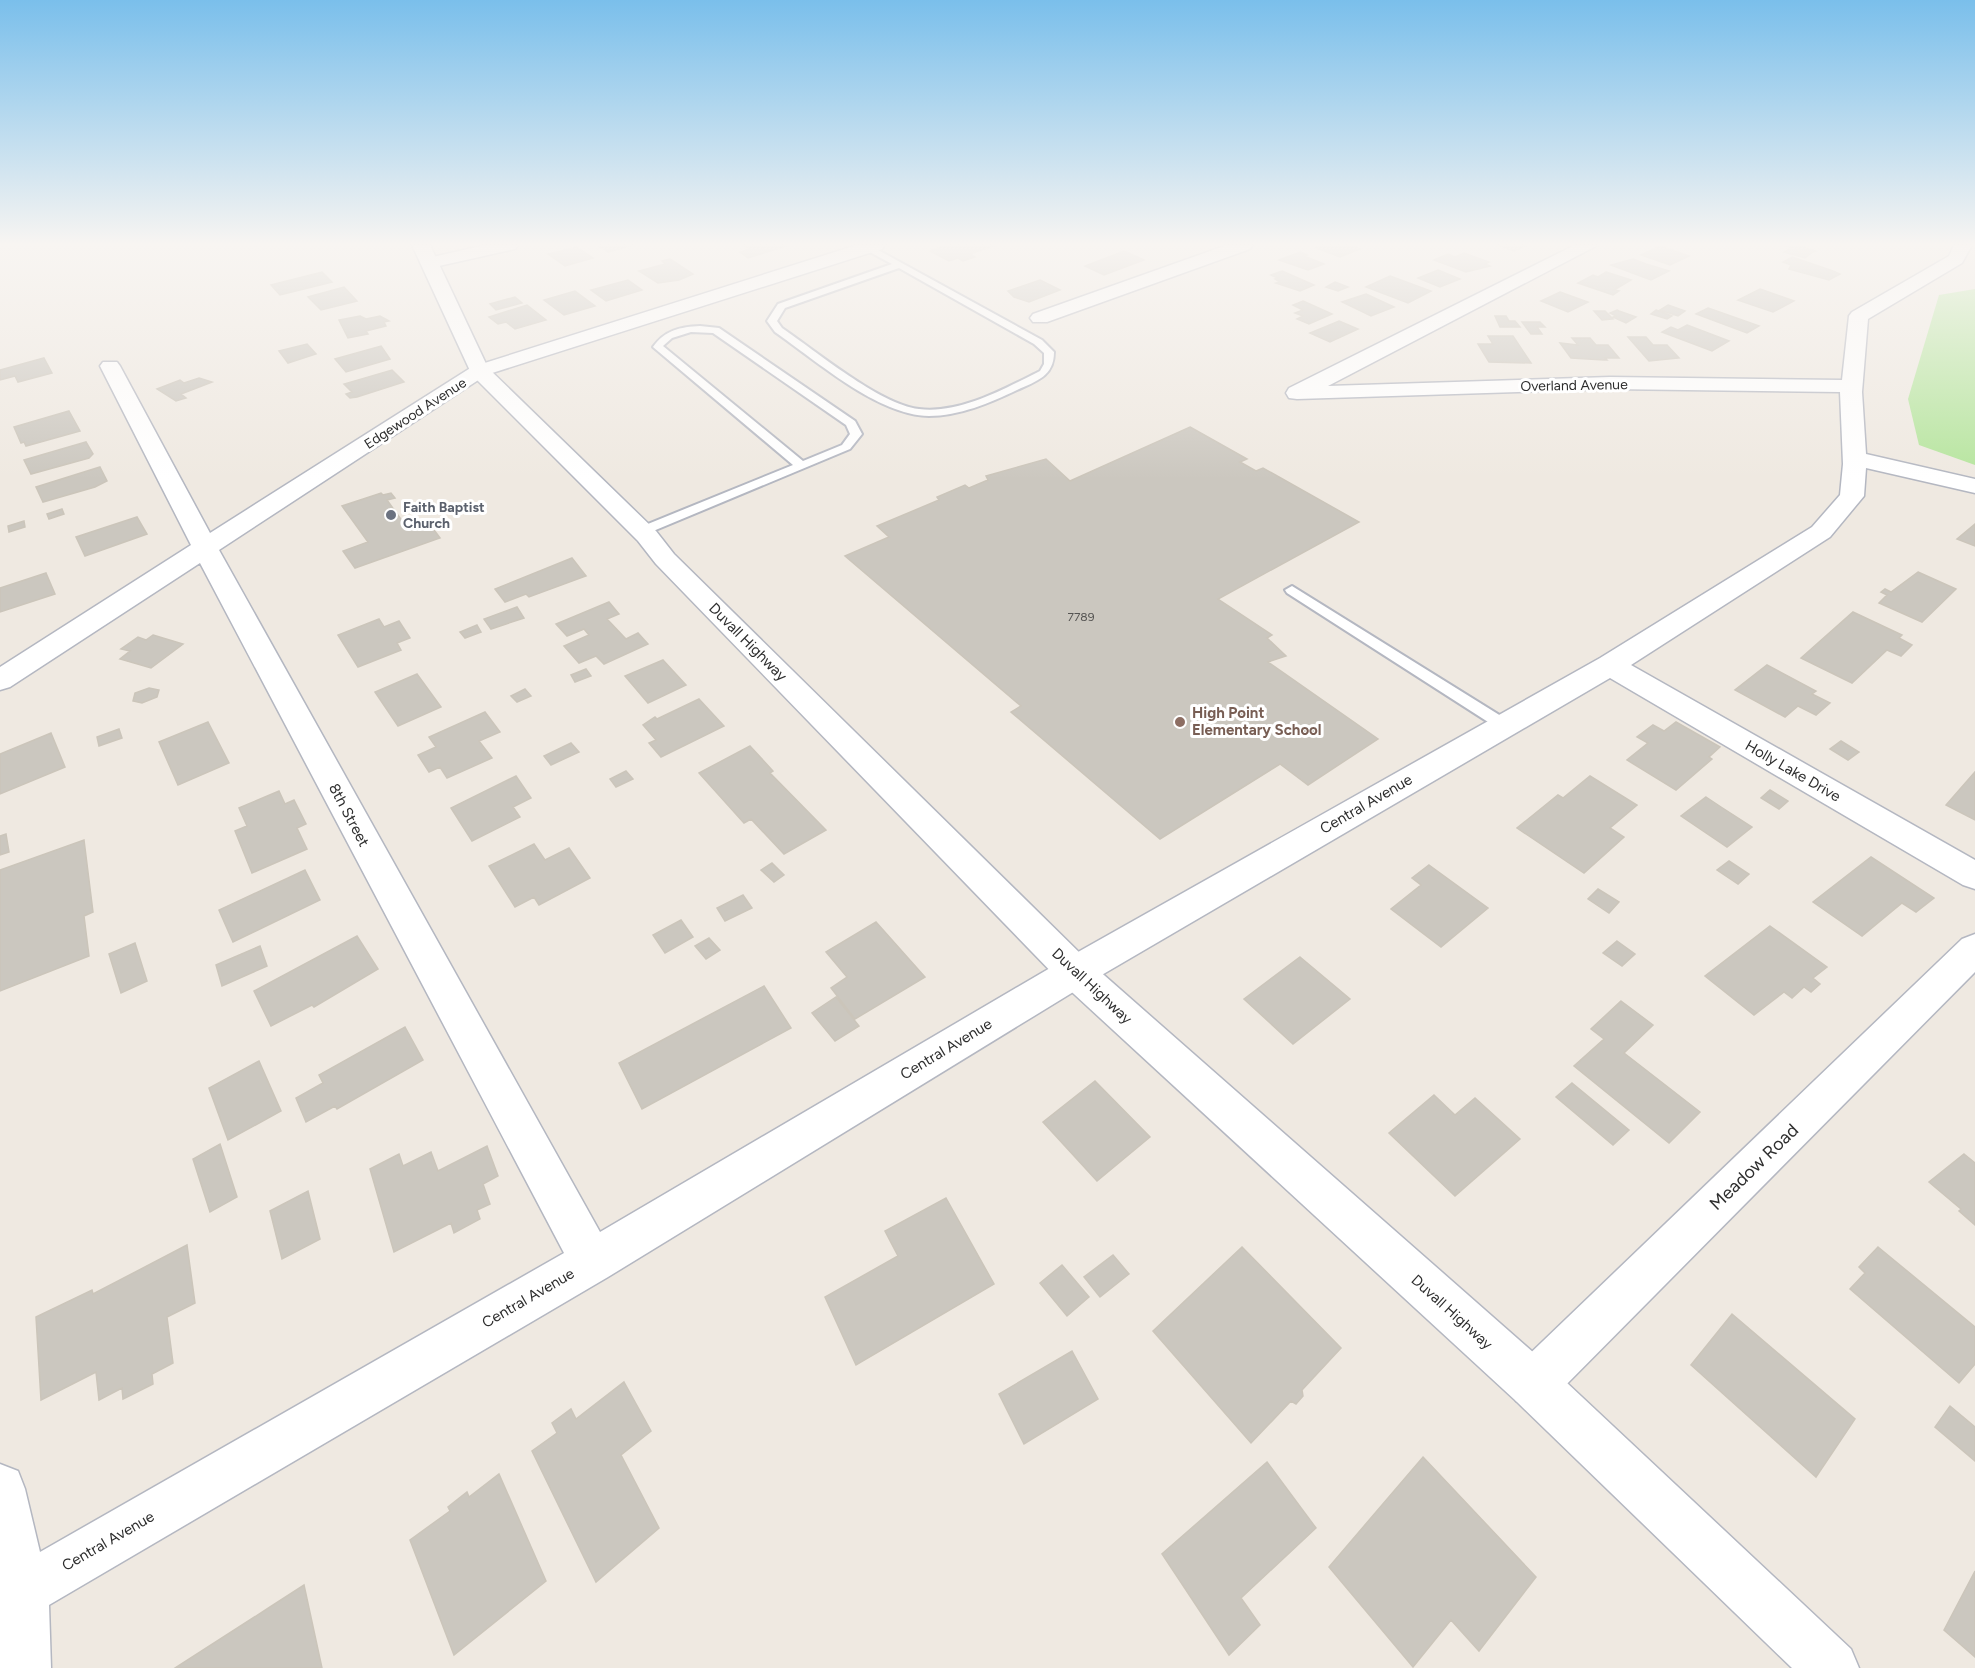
<svg xmlns="http://www.w3.org/2000/svg" width="1975" height="1668" viewBox="0 0 1975 1668" font-family="Figtree,sans-serif">
	<style>
		.green { fill: #b6e59e }
		.building { fill: #cbc7bf; stroke: #cbc5ba; stroke-width: 1.5 }
		.lines { fill: none; stroke-linecap: round; stroke-linejoin: round }
		.lane-casing { stroke: #b4b7c1; stroke-width: 4 }
		.street-casing { stroke: #b4b7c1; stroke-width: 3 }
		.secondary-casing { stroke: #b4b7c1; stroke-width: 3 }
		.lane { fill: #fff; fill-rule: evenodd }
		.street { fill: #fff; fill-rule: evenodd }
		.secondary { fill: #fff; fill-rule: evenodd }
		.worship-dot { fill: #6b7280; stroke: #fff; stroke-width: 2 }
		.education-dot { fill: #8d6e63; stroke: #fff; stroke-width: 2 }
		.labels { text-anchor: middle; stroke-width: 6; stroke-linejoin: round; paint-order: stroke }
		.number-label { font-size: 12px; fill: #555452 }
		.far-street-label { font-size: 14px; fill: #2e2e2e; stroke: #fff }
		.far-worship-label { font-size: 14px; font-weight: bold; fill: #5b616d; stroke: #fff; text-anchor: start }
		.street-label { font-size: 15px; fill: #2e2e2e; stroke: #fff }
		.education-label { font-size: 15px; font-weight: bold; fill: #785e54; stroke: #fff; text-anchor: start }
		.near-street-label { font-size: 18px; fill: #2e2e2e; stroke: #fff }
	</style>
	<rect width="100%" height="100%" fill="#efe9e1"/>
	<!-- green -->
	<path class="green" d="M1975 289V465L1919 445 1908 399 1939 295Z"/>
	<!-- building -->
	<path class="building" d="M597 245H633L608 252Z
		M743 245H789L748 258 740 252 750 249Z
		M996 245 970 254 975 257 963 261 958 258 949 261 930 251 946 245Z
		M1323 245H1351L1360 249 1340 257 1316 248Z
		M1498 245H1527L1514 251Z
		M1797 245 1816 251 1811 253 1786 246Z
		M1660 246 1689 256 1670 265 1641 255Z
		M577 247 593 258 565 266 548 254Z
		M1790 249 1810 254 1805 258 1784 252Z
		M1124 251 1144 260 1104 275 1085 266Z
		M1300 252 1307 255 1304 256 1324 264 1308 270 1279 260Z
		M1464 253 1489 262 1485 264 1490 266 1466 272 1434 260 1448 254 1455 257Z
		M1792 257 1833 271 1840 274 1829 280 1789 269 1791 265 1783 262Z
		M670 259 693 274 679 280 658 283 639 271 665 264 662 261Z
		M1633 259 1646 264 1669 271 1651 280 1611 265Z
		M1438 270 1460 279 1440 287 1418 278Z
		M1282 271 1314 285 1300 291 1276 283 1280 282 1275 279 1278 278 1271 275Z
		M322 272 332 282 280 295 271 285Z
		M1606 272 1631 280 1614 290 1619 291 1613 295 1578 283 1593 275 1598 277Z
		M1390 276 1431 291 1408 303 1366 287Z
		M628 280 642 290 606 301 591 290Z
		M1040 280 1060 290 1029 302 1014 297 1008 291Z
		M1335 282 1348 287 1338 291 1326 287Z
		M344 287 357 301 321 310 308 297Z
		M1760 289 1794 301 1773 312 1738 300Z
		M575 291 595 306 564 315 544 300Z
		M1560 292 1588 302 1568 312 1541 301Z
		M1366 294 1394 307 1371 316 1342 302Z
		M515 297 522 303 496 310 490 304Z
		M1303 301 1332 314 1309 324 1297 319 1303 316 1295 313 1303 310 1293 305Z
		M527 305 546 320 515 329 506 322 498 324 489 317Z
		M1668 305 1685 311 1678 316 1660 310Z
		M1708 308 1759 326 1747 333 1696 314Z
		M1617 310 1619 311 1636 317 1626 323 1613 317 1616 316 1610 313Z
		M1656 310 1672 316 1667 319 1651 314Z
		M1594 311H1605L1613 319 1602 320Z
		M360 316 366 319 380 316 389 321 384 322 386 326 366 331 368 334 348 338 339 320Z
		M1495 316H1506L1509 321H1515L1520 327H1500Z
		M1339 321 1358 329 1330 342 1310 333Z
		M1522 322H1540L1545 327H1537L1542 334H1531Z
		M1687 325 1729 341 1712 351 1662 332 1671 327 1678 330Z
		M1488 336H1513L1531 363 1489 362 1478 344H1493Z
		M1628 337H1646L1653 345H1667L1679 358 1649 361Z
		M1572 338H1590L1596 345H1608L1619 358H1605L1607 360H1604L1571 358 1560 343 1578 345Z
		M307 344 316 354 288 363 279 351Z
		M381 346 390 359 346 372 335 359Z
		M44 358 52 373 18 382 15 376 0 380V370Z
		M392 370 404 382 357 397 350 398 346 394 352 392 344 384Z
		M199 378 212 382 181 394 186 398 176 401 157 389 180 380 184 383Z
		M69 411 80 431 26 446 24 442 21 443 14 427Z
		M1190 427 1247 459 1240 462 1256 471 1263 468 1359 522 1218 599 1272 635 1267 638 1286 656 1268 662 1378 739 1308 785 1280 764 1160 839 1011 712 1021 706 845 556 889 537 877 526 939 500 937 497 965 485 969 488 988 480 986 476 1046 459 1070 481Z
		M86 442 93 454 89 458 31 474 24 460Z
		M100 467 107 481 95 487 43 502 36 487Z
		M381 493 383 495 391 493 395 498 387 500 408 529 428 522 440 538 355 568 343 551 368 542 342 506Z
		M62 509 64 514 49 519 47 514Z
		M137 517 147 534 85 556 76 537Z
		M24 521 25 527 9 532 8 526Z
		M1975 524V546L1957 539Z
		M572 558 586 576 529 597 526 594 505 602 495 589Z
		M1918 572 1956 589 1922 622 1879 603 1887 595 1881 592 1885 589 1891 592Z
		M46 573 55 594 0 612V588Z
		M609 602 619 614 607 619 626 639 638 633 648 644 604 664 596 656 579 663 564 646 589 635 584 629 567 636 556 624Z
		M517 607 524 618 491 629 484 619Z
		M1853 612 1902 635 1899 638 1912 645 1901 656 1887 650 1852 683 1801 658Z
		M379 619 384 627 399 621 410 638 397 643 401 650 358 667 338 635Z
		M477 625 481 632 465 638 460 632Z
		M153 635 183 644 151 668 120 659 130 651 121 649 138 637 146 640Z
		M663 660 686 685 648 703 625 676Z
		M1767 665 1816 691 1812 694 1830 703 1816 715 1798 706 1785 717 1735 690Z
		M586 669 591 676 575 682 571 675Z
		M417 674 441 707 398 726 375 692Z
		M149 688 159 690 157 697 142 703 133 701 135 693Z
		M525 689 531 696 517 702 511 696Z
		M699 699 724 726 661 757 649 743 656 740 643 725 655 717 657 719Z
		M485 712 500 732 479 741 492 758 447 778 440 767 429 772 418 755 436 747 429 737Z
		M208 722 229 763 178 785 159 742Z
		M1676 722 1720 747 1709 757 1712 759 1676 790 1627 760 1648 743 1637 737 1653 725 1664 731Z
		M119 729 122 738 99 746 97 737Z
		M51 733 65 767 0 794V754Z
		M1841 741 1859 752 1848 760 1830 749Z
		M571 743 579 752 551 765 544 756Z
		M750 746 773 771 770 773 826 830 784 854 751 819 744 823 699 773Z
		M626 771 633 779 616 787 610 779Z
		M1975 772V820L1946 805Z
		M516 776 531 798 513 807 520 817 472 841 451 808Z
		M1590 776 1637 805 1610 828 1624 837 1584 873 1517 828 1558 795 1563 798Z
		M1770 790 1788 801 1779 809 1761 798Z
		M279 791 285 804 294 800 306 824 297 828 307 849 252 873 235 831 247 826 239 808Z
		M1706 797 1721 807 1752 827 1727 847 1681 816Z
		M6 834 9 852 0 855V836Z
		M84 840 93 912 84 916 89 956 0 991V870Z
		M534 844 545 860 569 848 590 878 539 905 534 897 515 907 489 866Z
		M1871 857 1934 898 1916 912 1902 903 1862 936 1813 902Z
		M1729 861 1749 874 1738 884 1717 870Z
		M772 863 784 875 774 882 761 870Z
		M1429 865 1488 908 1441 947 1391 909 1421 885 1412 878Z
		M305 870 320 900 233 942 219 910Z
		M1598 889 1619 902 1609 913 1588 899Z
		M743 895 752 908 725 921 717 908Z
		M681 920 693 937 665 953 653 935Z
		M876 922 925 977 855 1019 831 988 847 977 826 952Z
		M1770 926 1827 967 1813 978 1820 984 1811 992 1804 987 1792 998 1784 992 1754 1015 1705 976Z
		M357 936 378 969 314 1007 312 1005 271 1026 254 991Z
		M709 938 720 950 706 959 695 946Z
		M1617 941 1635 954 1622 966 1603 953Z
		M135 943 147 981 121 993 109 954Z
		M260 946 267 966 222 986 216 965Z
		M1300 957 1350 999 1293 1044 1244 999Z
		M764 986 791 1028 642 1109 619 1063Z
		M836 997 859 1026 835 1041 812 1013Z
		M1621 1001 1653 1025 1624 1053 1700 1112 1669 1143 1574 1066 1604 1039 1591 1029Z
		M405 1027 423 1060 337 1109 335 1106 306 1122 296 1098 323 1083 319 1075Z
		M259 1061 281 1111 228 1140 209 1088Z
		M1095 1081 1150 1137 1097 1181 1043 1122Z
		M1572 1083 1629 1130 1613 1145 1556 1097Z
		M1434 1095 1455 1115 1475 1098 1520 1139 1455 1196 1389 1133Z
		M220 1144 237 1197 210 1212 193 1159Z
		M487 1146 498 1176 483 1184 490 1204 477 1210 480 1219 454 1233 451 1223 394 1252 370 1169 399 1154 403 1166 431 1152 438 1171Z
		M1964 1154 1975 1163V1225L1959 1211 1961 1209 1929 1182Z
		M308 1191 320 1239 282 1259 270 1211Z
		M946 1198 994 1284 856 1365 825 1297 898 1256 885 1231Z
		M187 1245 195 1303 167 1317 173 1363 152 1374 153 1384 123 1399 122 1388 99 1400 96 1372 41 1400 36 1317 92 1290 93 1294Z
		M1242 1247 1341 1348 1302 1390 1303 1396 1296 1404 1291 1401 1251 1443 1153 1331Z
		M1878 1247 1975 1327V1364L1959 1383 1850 1289 1865 1273 1859 1267Z
		M1113 1255 1129 1274 1100 1297 1084 1277Z
		M1062 1265 1089 1297 1067 1316 1040 1283Z
		M1732 1314 1855 1419 1816 1477 1691 1365Z
		M1072 1351 1098 1399 1024 1444 999 1394Z
		M624 1382 651 1431 621 1455 659 1528 596 1582 532 1451 557 1433 552 1423 571 1409 576 1419Z
		M1950 1406 1975 1427V1461L1935 1427Z
		M1423 1457 1536 1577 1479 1651 1451 1620 1413 1667 1329 1567Z
		M1267 1462 1316 1528 1241 1598 1260 1625 1229 1655 1162 1554Z
		M499 1474 546 1581 454 1655 410 1540 450 1511 448 1507 467 1492 469 1497Z
		M1975 1571V1657L1944 1630Z
		M304 1585 322 1668H175L270 1607Z"/>
	<g class="lines">
		<defs>
			<path id="lane" d="M869 245 1042 340 1054 352C1054 376 1037 381 1017 390 990 403 959 416 929 416 877 415 817 361 775 332L767 321 778 304 892 264 866 250V246ZM899 268 1034 344 1044 353V364L1040 371C1004 389 960 414 919 409 879 404 816 351 782 328L777 321 785 308Z
				M700 326 719 328 855 421 862 434 850 449 646 534H638V528L793 465 653 347C665 330 680 327 700 326ZM691 332 713 333 846 425 850 434 842 445 803 461 663 346 672 338Z
				M1292 586 1509 721 1512 725 1509 729H1499L1287 593 1285 590Z"/>
			<path id="street" d="M485 245H518L515 249 430 268 421 263 424 259Z
				M857 245H885L882 249 486 375 219 550 600 1232 1062 961 1600 658 1812 527 1840 495 1843 464 1840 392 1610 389 1297 399 1289 398 1286 393 1289 388 1575 245H1598L1328 386 1610 377 1842 380 1849 316 1852 312 1949 256 1954 245H1972L1962 263 1868 319 1862 392 1866 454 1975 479V493L1866 468 1864 496 1830 537 1631 665 1975 860V889L1963 885 1610 678 1088 983 608 1277 49 1605 51 1668H0V1464L18 1471 25 1489 40 1552 564 1253 200 563 10 687 0 690V667L191 545 100 366 103 362H117L120 366 210 533 472 367Z
				M1227 245H1253L1250 249 1047 322H1033L1030 318 1033 314Z
				M1975 934V972L1550 1401 1533 1408 1516 1401 1509 1384 1516 1367 1962 939Z"/>
			<path id="secondary" d="M412 245H430L488 368 656 531 674 554 1088 961 1550 1367 1851 1649 1859 1668H1792L1516 1401 1062 983 656 564 638 541 472 375Z"/>
		</defs>
		<!-- lane casing -->
		<use href="#lane" class="lane-casing"/>
		<!-- street casing -->
		<use href="#street" class="street-casing"/>
		<!-- secondary casing -->
		<use href="#secondary" class="secondary-casing"/>
		<!-- lane -->
		<use href="#lane" class="lane"/>
		<!-- street -->
		<use href="#street" class="street"/>
		<!-- secondary -->
		<use href="#secondary" class="secondary"/>
	</g>
	<!-- sky -->
	<linearGradient id="sky" x2="0" y2="1"><stop stop-color="#7abfeb"/><stop offset="0.51" stop-color="#f8f5f2"/><stop offset="1" stop-color="#f8f5f2" stop-opacity="0"/></linearGradient>
	<rect width="1975" height="479" fill="url(#sky)"/>
	<!-- markers -->
	<circle class="worship-dot" cx="391" cy="515" r="6"/>
	<circle class="education-dot" cx="1180" cy="722" r="6"/>
	<g class="labels">
		<!-- number labels -->
		<g class="number-label">
			<text x="1081" y="621">7789</text>
		</g>
		<!-- far-street labels -->
		<g class="far-street-label">
			<text transform="translate(1574 385) rotate(-1)" y="5">Overland Avenue</text>
			<text transform="translate(415 413) rotate(-33)" y="5">Edgewood Avenue</text>
		</g>
		<!-- far-worship labels -->
		<g class="far-worship-label">
			<text x="403" y="512">Faith Baptist<tspan x="403" dy="16">Church</tspan></text>
		</g>
		<!-- street labels -->
		<g class="street-label">
			<text transform="translate(748 642) rotate(45)" y="5">Duvall Highway</text>
			<text transform="translate(1793 771) rotate(30)" y="5">Holly Lake Drive</text>
			<text transform="translate(1366 804) rotate(-30)" y="5">Central Avenue</text>
			<text transform="translate(349 815) rotate(62)" y="5">8th Street</text>
			<text transform="translate(1092 986) rotate(43)" y="5">Duvall Highway</text>
			<text transform="translate(946 1049) rotate(-31)" y="5">Central Avenue</text>
			<text transform="translate(528 1298) rotate(-30)" y="5">Central Avenue</text>
			<text transform="translate(1452 1312) rotate(42)" y="5">Duvall Highway</text>
			<text transform="translate(108 1541) rotate(-30)" y="5">Central Avenue</text>
		</g>
		<!-- education labels -->
		<g class="education-label">
			<text x="1192" y="718">High Point<tspan x="1192" dy="17">Elementary School</tspan></text>
		</g>
		<!-- near-street labels -->
		<g class="near-street-label">
			<text transform="translate(1754 1167) rotate(-44)" y="6">Meadow Road</text>
		</g>
	</g>
</svg>
